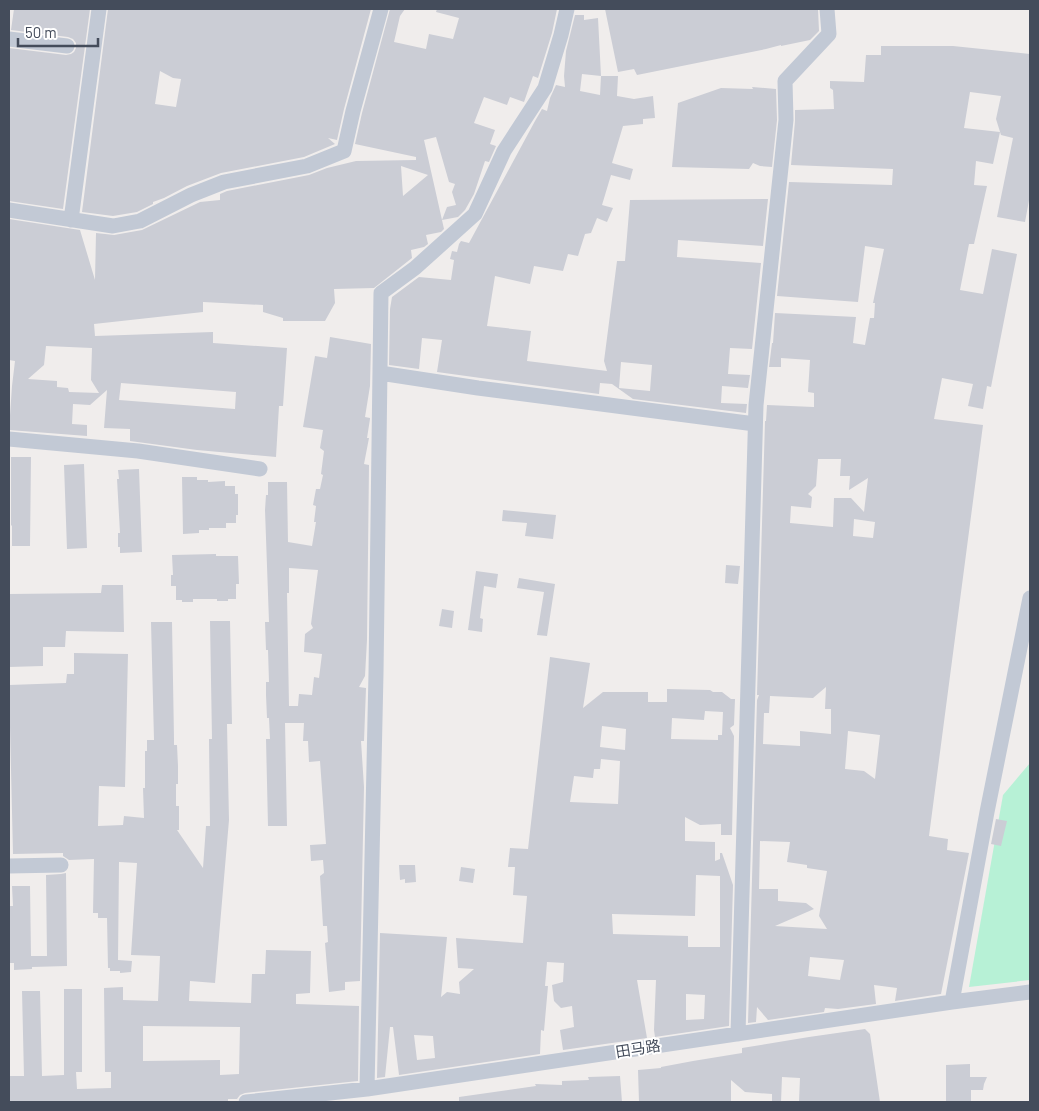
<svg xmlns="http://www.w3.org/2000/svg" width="1039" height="1111" viewBox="0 0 1039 1111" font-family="Barlow,'Noto Sans SC',sans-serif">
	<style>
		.green { fill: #b7f1d6 }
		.building { fill: #cbcdd5; fill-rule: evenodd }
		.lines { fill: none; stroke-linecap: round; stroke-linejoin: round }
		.minor { stroke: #c2c9d5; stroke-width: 15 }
		.labels { text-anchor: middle; stroke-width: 4; stroke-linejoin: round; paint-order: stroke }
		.street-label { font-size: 15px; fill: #444c5b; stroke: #fff }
	</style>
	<rect width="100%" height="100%" fill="#f0edec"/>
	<!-- green -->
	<path class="green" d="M1030 763V980L969 987 1003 795Z"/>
	<!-- building -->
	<path class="building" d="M14 9H90L63 209 9 201V48L66 55 71 54 74 52 76 48V43L73 39 68 37 11 30Z
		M108 9H371L344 109 337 140 328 138 335 144 304 157 221 173 187 186 164 198 153 202V204L137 212 113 216 82 212ZM160 71 173 78 181 79 176 107 155 104Z
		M390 9H405L400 16 394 42 426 49 429 34 453 39 459 18 436 12 437 9H557L552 33 538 78 533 76 524 102 510 97 507 105 484 97 474 123 495 130 490 144 496 146 489 162 485 161 474 194 465 210 458 217 442 220 444 229 441 232 426 235 428 244 424 247 411 250 412 258 374 288 334 289 335 303 325 321H283V318L263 312V305L203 302V312L94 324 95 336 213 332V343L287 348 283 406H279L276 457 197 450 130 441V429L104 428 107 390 90 405 73 404 72 424 87 425V436L9 430 12 386 15 361 9 360V219L80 230 95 280 96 233 114 235 142 230 200 202 220 200V194L227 191 309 175 327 168 356 161 416 160V157L355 144 362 113ZM436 137 449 182 455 184 452 192 456 205 447 207 442 220 424 140ZM401 166 428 175 403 196ZM46 346 92 348 91 380 99 393 69 392 68 388 57 387V381L28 379 44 365ZM121 383 236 392 235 409 119 400Z
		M605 9H818L819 31 810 40 781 46V45L766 49 637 75 634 69 618 72Z
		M575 15H584V20L598 18 601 76H618L617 96 634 99 653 96 655 118 643 119V124L623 126 612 163 633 169 630 180 611 175 602 205 613 208 607 222 597 218 591 233 585 234 578 256 568 254 563 271 534 266 530 284 495 276 487 326 531 331 527 361 607 371 604 361 617 261H625L630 200 768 199 763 246 678 240 677 257 761 263 752 349 730 348 728 374 750 375 748 388 722 386 721 403 747 404 746 413 633 399 612 384 600 383 599 394 437 372 442 340 422 338 419 369 389 365 390 309 392 297 419 277 451 280 454 260 450 259 452 251 457 252 459 244 461 241 469 243 535 121 542 109 547 111 550 98 556 85 565 87 564 76 566 51ZM582 74 601 76 600 95 580 91ZM621 362 652 365 650 391 619 388Z
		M881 46H953L1030 54V195L1025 222 997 217 1013 138 1001 135 996 119 1001 96 970 92 964 128 1000 132 993 164 976 161 974 185 987 186 974 244H969L960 290 983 294 992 249 1017 254 991 387 987 386 983 409 968 406 973 384 942 378 934 419 983 425 929 836 948 839 947 850 969 853 941 994 895 1001 897 988 874 985 876 1004 838 1009 825 1008 824 1012 768 1020 757 1007 756 1022 748 1023 757 700 759 695H757L765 421H766L767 405 814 407V393L808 392 810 360 781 358V367H769L772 343H773L775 313 856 317 853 343 865 345 870 318H874L875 303H873L884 249 865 246 858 302 777 296 789 182 892 185 893 169 791 165 795 121V110L834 109 833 90 830 88V81L864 82 866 55H881ZM818 459H841L840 476H850L849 490 868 478 864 512 851 498H834L833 527 790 523 791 506 811 508 812 497 808 494 816 486ZM854 519 875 522 873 538 853 536ZM826 687 825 709H831V734L800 731V746L763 744 764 713H769L770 696 813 698ZM848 731 880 735 875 779 864 771 845 769ZM760 841 790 842 787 862 807 865V868L827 871 819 916 827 929 775 926 814 909 806 903 778 901V889H759ZM810 957 844 960 840 980 808 976Z
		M752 87 776 89 777 120 772 167 760 166 753 163 749 169 672 167 678 103 721 88 753 89Z
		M330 337 371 344 370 386 365 417 370 418V419L367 438H369L364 464 369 465 367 640 365 676 359 687 366 688 364 741H361L364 787 360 981 345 982V990L329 992 325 943 328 942 327 926H323L320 876 324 873 323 860 311 861 310 845 326 844 320 761 309 762 308 741H303L304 723H285L287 826H268L266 739H270L269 718H267L266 695V682H269L268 650H266L265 622H269L265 510 266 495H268V482H287L288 542 312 546 316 522H314L316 506 313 505 316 489H320L323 475 321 474 324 451 320 448 323 430 303 427 315 356 327 358ZM289 568 318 570 311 624 313 628 305 634 304 652 322 654 319 678 314 677 312 695 299 694 298 706H289L287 593H289Z
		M11 457H31L30 546H12V526L11 525Z
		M84 464 87 548 67 549 64 465Z
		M139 469 142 552 120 553V547H118V533H120L117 479H119L118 470Z
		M182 477H197V480H208V482L225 481V486H235V494H238V515H236V523H226V528H209V530H199V533L183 534Z
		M503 510 556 515 553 539 525 536 527 523 502 521Z
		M216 554V556H238L239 584H236V599H228V601H217V599H193V602H182V600H176V586H171V575H173L172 555Z
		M726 565 740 566 738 584 725 583Z
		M476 571 498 574 496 588 484 586 480 618 483 619 482 632 468 630Z
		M519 578 555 584 547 636 537 635 544 592 517 588Z
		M102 585H123L124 632 66 631 65 647H43V666L9 667V594L101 593Z
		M442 609 454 611 452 628 439 626Z
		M210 621H230L232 724H227L229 820 215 983 190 981 189 1001 251 1003 252 974H265L266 950 311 951 310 993 296 994V1004L359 1006 358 1081 245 1093 240 1095 237 1099H228V1102H9V1076H24L22 991H40L42 1076 64 1075V989H82V1072H76L77 1089 111 1088V1072H105L104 988 123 987V1000L158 1001 160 956 131 955 137 863 119 862 118 960 132 961 131 972 120 973V971H110V968H108L107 918H98V913H93L94 859 69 860 63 856V853L13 854 9 685 66 683 67 674H74V653L128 654 125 787 99 786 98 826 123 825 124 816 144 818 143 788H145V751H147V740H154L151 622H172L174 739V745H177L178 766V784H176V806H179V830H177L203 868 206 826H210L209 739H212ZM143 1026 240 1027 239 1074 220 1075V1060L143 1061Z
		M550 657 590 663 583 708 603 692H648V702H667V689L710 690 713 692H722L731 699H735L734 725 730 728 734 736 732 835H721V824L700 825 685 817V841L715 842V861L720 859V853H722L733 885 729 1026 655 1037 654 1030 656 980H637L647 1038 563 1050 560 1030 574 1027 572 1006 561 1008 554 1001 552 985 563 982 564 963 547 962 545 986H548L544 1031 541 1030 540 1054 399 1075 393 1027H390L385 1077 377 1078 380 933 447 937 441 997 447 992 460 994 459 982 474 969 458 968 456 938 523 943 527 896 513 895 515 867H508L510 848 528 849ZM705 711 723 712 722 735H718V740L671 739 672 718 704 720ZM602 726 626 729 625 750 600 747ZM601 759 620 761 618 804 570 802 574 776 593 778 594 769H600ZM696 875 720 876V947H688V936L613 934 612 914 695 916ZM686 994 705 995 704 1019 686 1020ZM414 1035 433 1036 435 1058 417 1060Z
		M996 819 1007 821 1001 846 991 844Z
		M399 865H415L416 882 405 883V879L400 880Z
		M461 867 475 869 473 883 459 881Z
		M66 873 67 966 32 967V969L14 970V963H9V906H13L12 886H30L31 956H47L46 875 61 874Z
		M865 1029 870 1034 880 1102H799L800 1078 782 1077 781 1102 772 1101V1094L745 1092 731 1080V1102H639L638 1070 661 1068V1067L693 1061 742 1053V1048L809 1037Z
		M970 1064V1077H987L984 1084 983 1090H971V1102H946V1065Z
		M620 1076 622 1102H459V1097L536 1086 535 1084 562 1085V1081L589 1080 588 1077Z"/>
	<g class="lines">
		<!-- minor -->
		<path class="minor" d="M9 39 67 46
			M9 210 113 226 140 221 191 195 224 182 307 166 344 151 353 111 381 9
			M71 220 99 9
			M380 373 478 388 755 424
			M9 439 138 451 260 469
			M9 866 61 865
			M952 1002 987 812 1030 598
			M738 1034 756 405 786 120 785 81 829 34 827 9
			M367 1089 376 673 381 293 415 268 475 214 504 151 545 88 561 35 567 9
			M246 1102 367 1089 952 1002 1030 992"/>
	</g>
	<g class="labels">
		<!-- street labels -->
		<g class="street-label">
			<text transform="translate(638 1049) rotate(-9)" y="5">田马路</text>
		</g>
	</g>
	<!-- border -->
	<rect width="1039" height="1111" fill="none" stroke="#444c5b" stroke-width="20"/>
	<!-- scale -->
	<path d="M18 38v8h80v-8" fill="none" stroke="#444c5b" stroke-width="2.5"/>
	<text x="25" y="38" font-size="15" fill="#444c5b" stroke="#ffffff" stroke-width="4" paint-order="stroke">50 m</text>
</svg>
